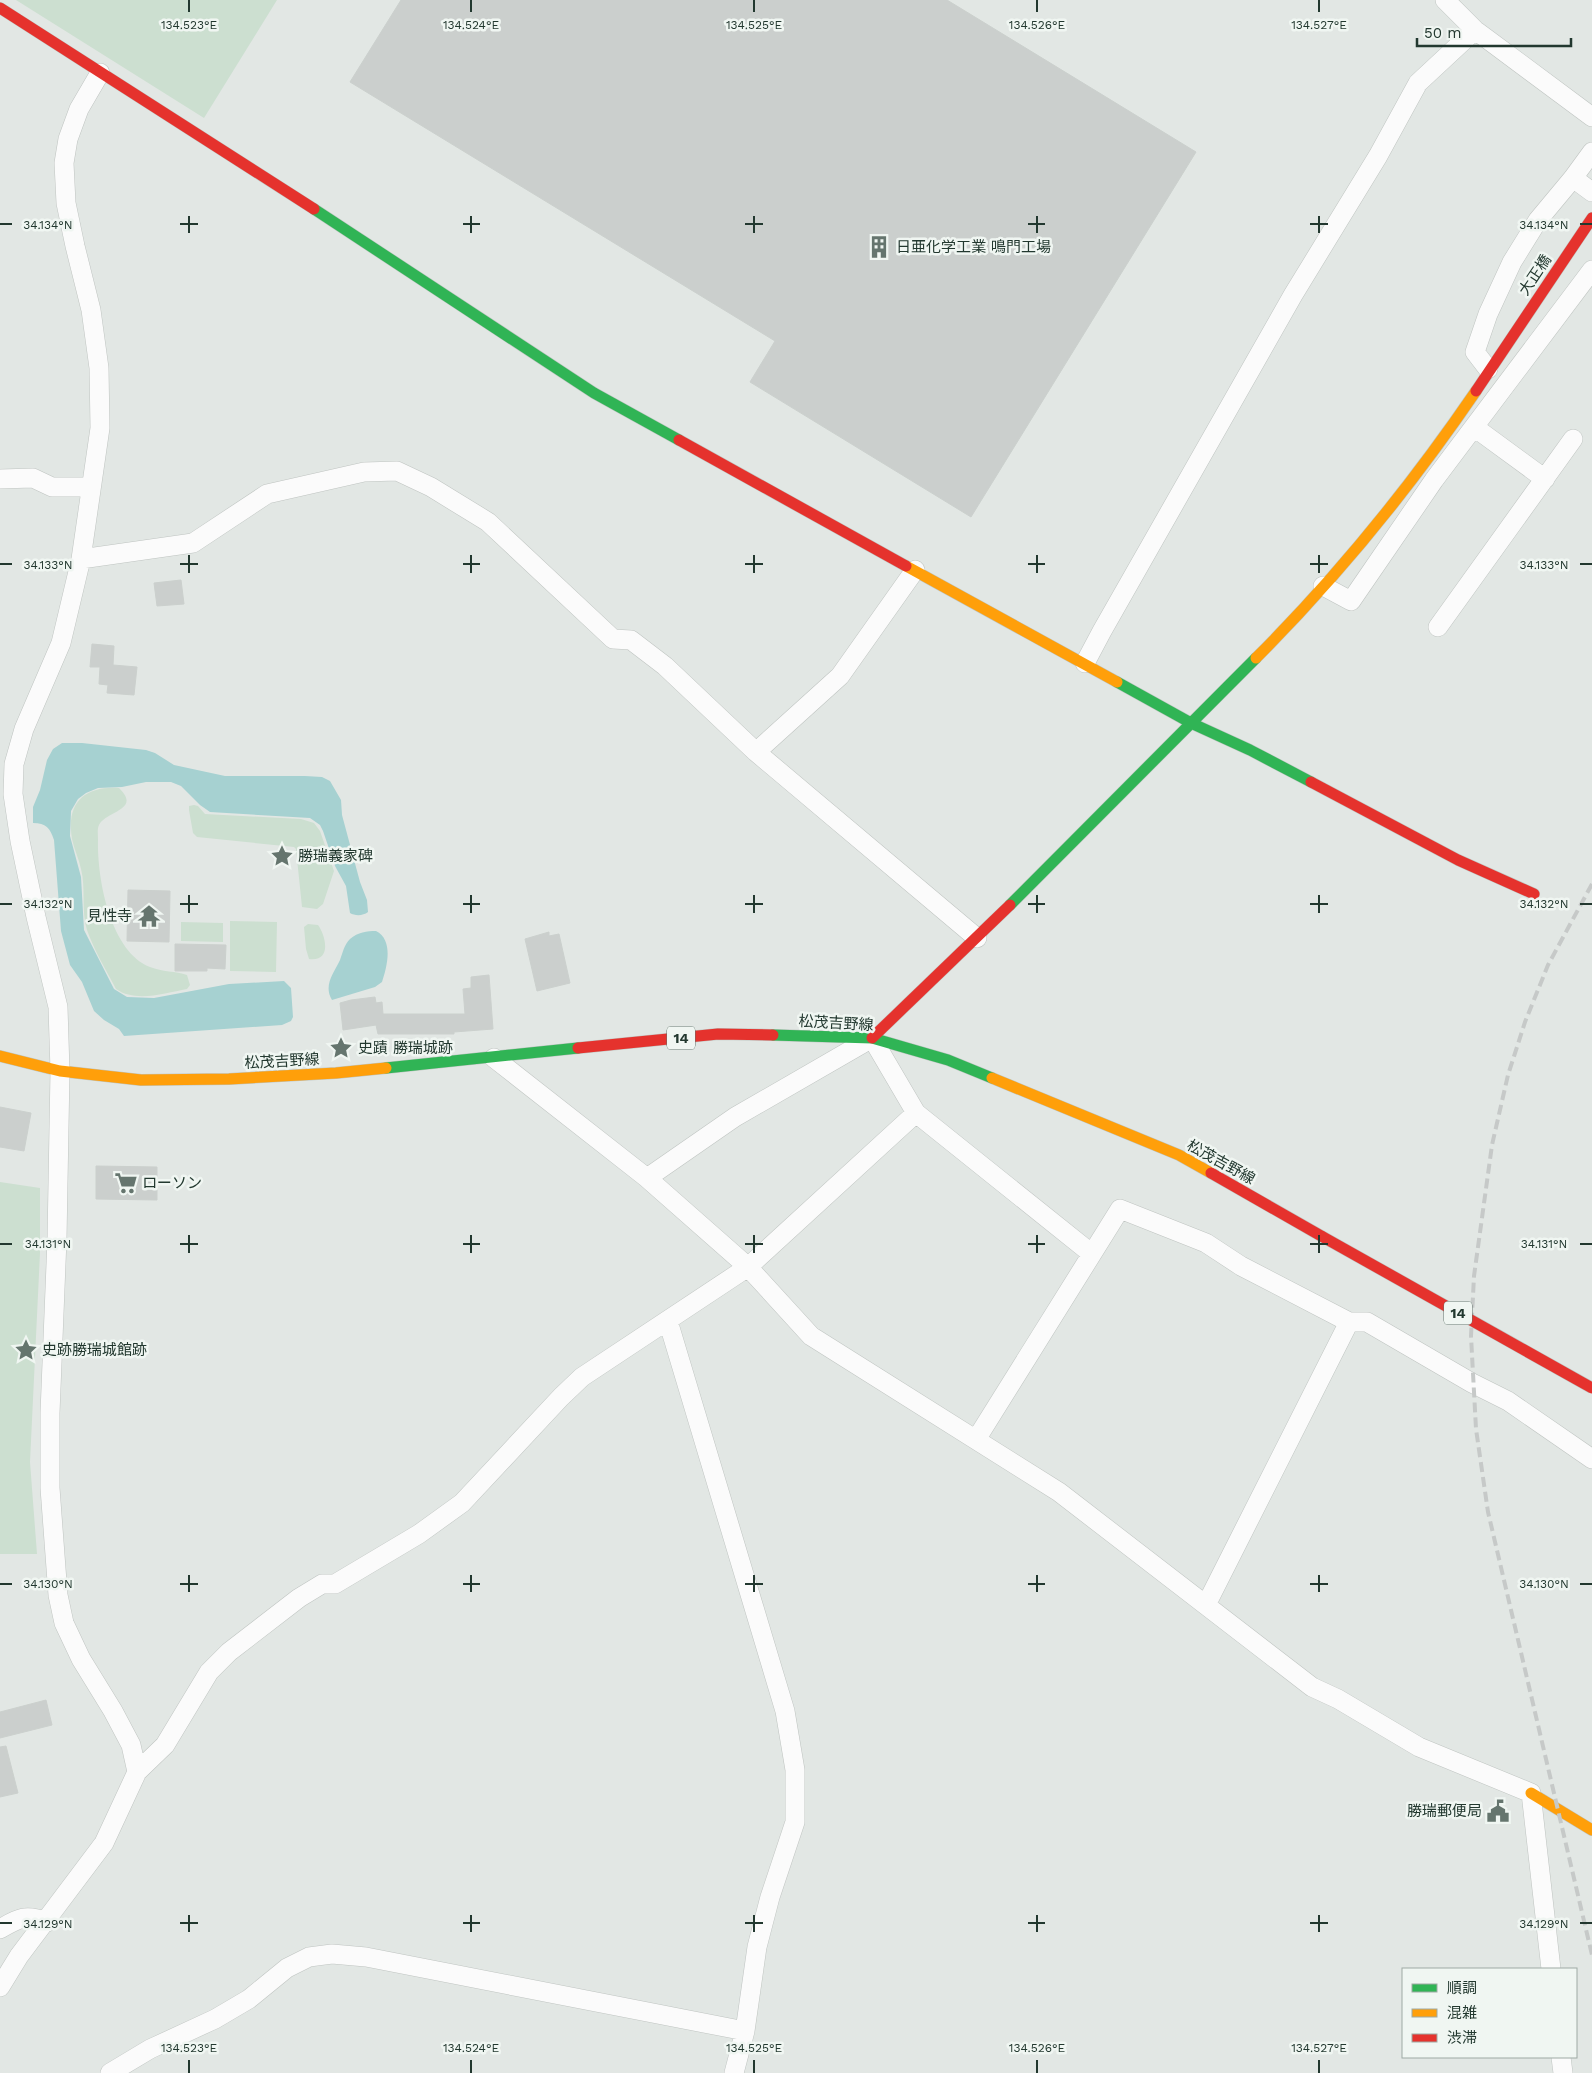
<svg xmlns="http://www.w3.org/2000/svg" width="1592" height="2073" viewBox="0 0 1592 2073" font-family="'Work Sans','Noto Sans JP',sans-serif">
	<style>
		.green { fill: #ccdfd0 }
		.water { fill: #a6d1d1 }
		.building { fill: #cbcfcd; stroke: #cbd0cd }
		.lines { fill: none; stroke-linecap: round; stroke-linejoin: round }
		.street-casing { stroke: #bfc4c1; stroke-width: 20 }
		.fast-casing { stroke: #bec5c1; stroke-width: 12 }
		.slow-casing { stroke: #bec5c1; stroke-width: 12 }
		.jam-casing { stroke: #bec5c1; stroke-width: 12 }
		.street { stroke: #fbfbfb; stroke-width: 19 }
		.fast { stroke: #30b455; stroke-width: 11 }
		.slow { stroke: #ff9f0a; stroke-width: 11 }
		.jam { stroke: #e5322d; stroke-width: 11 }
		.rail { stroke: #c6c9c8; stroke-width: 4; stroke-dasharray: 10 5; stroke-linecap: butt }
		.jam-bridge-casing { stroke: #bcc3c0; stroke-width: 12; stroke-linecap: butt }
		.jam-bridge { stroke: #e5322d; stroke-width: 11 }
		.ticks { fill: none; stroke: #22382f; stroke-width: 2 }
		.labels { text-anchor: middle; stroke-width: 5; stroke-linejoin: round; paint-order: stroke }
		.shield { fill: #f0f6f2; stroke: #60716a; stroke-width: 1 }
		.shield-label { font-size: 14px; font-weight: bold; fill: #22382f }
		.poi-label { font-size: 15px; fill: #22382f; stroke: #f0f6f2; text-anchor: start }
		.street-label { font-size: 15px; fill: #22382f; stroke: #f0f6f2 }
		.ticks-label { font-size: 12px; text-anchor: middle; fill: #22382f; stroke: #f0f6f2; stroke-width: 5; stroke-linejoin: round; paint-order: stroke }
	</style>
	<rect width="100%" height="100%" fill="#e2e7e4"/>
	<!-- green -->
	<path class="green" d="M16 0H277L204 118Z
		M119 788C142 810 106 811 99 825 97 829 98 835 98 840 97 878 110 951 150 967 162 972 176 971 187 975L190 985 187 989C165 993 136 1003 116 989 106 970 94 950 87 930 81 911 86 888 81 869 79 859 74 849 72 839 66 803 84 786 119 788Z
		M194 805 198 806 205 814 301 819 314 823 320 831 334 871 323 904 317 909 302 907 296 849 294 847 197 837 193 833 189 810V806Z
		M230 921 277 922 276 972 230 971Z
		M181 922 223 923V942L181 941Z
		M308 924 318 925C326 936 332 962 309 959L306 949 304 927Z
		M0 1182 40 1188V1253L30 1462 37 1554H0Z"/>
	<!-- water -->
	<path class="water" d="M62 743H82L146 750 155 753 174 765 225 776H305L322 777 330 781 341 800 342 815 360 882 367 900 368 912C363 916 355 916 350 913L346 886 335 866 323 831 320 825 310 818 210 812 200 805 181 786 171 782H146L122 787 98 788 86 793 78 799 71 811 70 836 81 877 84 930 114 989 127 997 154 998 229 984 284 981 291 988 293 1017 291 1021 282 1025 124 1036 119 1029 104 1020 94 1011 82 982 70 965 61 931 54 840C50 828 46 823 33 823V807L40 790 47 760 53 749Z
		M376 931C394 940 387 967 382 982L375 987 332 1000C323 985 334 973 340 960 343 952 344 945 350 939 358 932 367 931 376 931Z"/>
	<!-- building -->
	<path class="building" d="M401 0H947L1196 152 971 517 750 382 775 341 350 82Z
		M181 580 184 604 157 606 154 583Z
		M92 644 114 646 113 665 137 667 134 695 107 693 108 685 99 684 100 667H90Z
		M128 890 170 891 169 942 127 941Z
		M549 932V936L559 934 570 983 537 991 525 939Z
		M175 944 226 945 225 969 207 968V971H175Z
		M489 975 493 1029 454 1032V1034H378L376 1025 343 1030 340 1003 351 1000 375 997 376 1003 382 1002 383 1014H465L463 989 471 988V977Z
		M0 1107 31 1113 24 1151 0 1147Z
		M96 1166 157 1167V1200L96 1199Z
		M46 1700 52 1725 0 1738V1712Z
		M6 1746 18 1793 0 1797V1747Z"/>
	<g class="lines">
		<defs>
			<path id="street" d="M1445 0 1475 30 1592 117
				M100 73 79 109 68 139 64 163 66 203 75 246 91 310 99 368 100 428 81 559 61 643 24 729 14 764 13 794 20 841 36 917 58 1007 60 1071 57 1239 50 1413V1488L58 1595 64 1623 81 1659 113 1711 131 1745 137 1772
				M1573 178 1592 192
				M1488 369 1475 352 1488 314 1512 262 1538 220 1573 178 1592 152
				M1474 427 1545 479
				M0 479 33 478 52 487H91
				M81 559 193 543 267 494 364 472 397 471 431 487 488 522 613 639 631 640 665 666 756 752 977 938
				M1323 586 1351 601 1434 480 1592 270
				M1438 627 1573 439
				M1085 663 1102 631 1293 295 1378 156 1418 83 1475 30
				M756 752 840 676 915 570
				M494 1058 647 1178 748 1267 811 1336 1059 1492 1312 1687 1338 1699 1419 1747 1531 1793 1551 1969
				M647 1178 735 1117 872 1038 916 1113 1092 1254
				M668 1321 785 1711 795 1770V1822L770 1897 757 1947 745 2031 734 2073
				M977 1438 1120 1209 1206 1243 1241 1266 1349 1322H1367L1472 1383 1508 1401 1592 1459
				M1206 1605 1349 1322
				M0 1929C18 1918 26 1914 47 1922
				M0 1987 19 1956 104 1843 137 1772 165 1745 209 1672 229 1652 299 1598 322 1584H335L419 1534 462 1503 561 1397 582 1377 748 1267 916 1113
				M1561 2057 1563 2073
				M110 2073 150 2049 215 2019 249 1999 287 1968 309 1957 332 1954 366 1957 745 2031"/>
			<path id="fast" d="M314 209 594 393 679 440
				M1117 682 1191 723 1250 750 1311 782
				M1010 905 1256 658
				M773 1035 872 1038 948 1060 992 1078
				M386 1068 578 1048"/>
			<path id="slow" d="M906 566 1117 682
				M1256 658C1337 577 1411 486 1476 391
				M0 1056 60 1071 141 1080 229 1079 336 1073 386 1068
				M992 1078 1179 1155 1211 1173
				M1531 1793 1592 1830"/>
			<path id="jam" d="M0 8 314 209
				M1476 391 1592 218
				M679 440 906 566
				M1311 782 1458 860 1534 894
				M872 1038 1010 905
				M578 1048 718 1034 773 1035
				M1211 1173 1323 1237"/>
		</defs>
		<!-- street casing -->
		<use href="#street" class="street-casing"/>
		<!-- fast casing -->
		<use href="#fast" class="fast-casing"/>
		<!-- slow casing -->
		<use href="#slow" class="slow-casing"/>
		<!-- jam casing -->
		<use href="#jam" class="jam-casing"/>
		<!-- street -->
		<use href="#street" class="street"/>
		<!-- fast -->
		<use href="#fast" class="fast"/>
		<!-- slow -->
		<use href="#slow" class="slow"/>
		<!-- jam -->
		<use href="#jam" class="jam"/>
		<!-- rail -->
		<path class="rail" d="M1592 884 1548 965 1525 1022 1508 1075 1492 1145 1474 1276 1471 1336 1476 1429 1488 1512 1592 1955"/>
		<defs>
			<path id="jam-bridge" d="M1323 1237 1592 1388"/>
		</defs>
		<!-- jam-bridge casing -->
		<use href="#jam-bridge" class="jam-bridge-casing"/>
		<!-- jam-bridge -->
		<use href="#jam-bridge" class="jam-bridge"/>
	</g>
	<!-- ticks -->
	<path class="ticks" d="M189 0V12M471 0V12M754 0V12M1037 0V12M1319 0V12M189 216V233M471 216V233M754 216V233M1037 216V233M1319 216V233M0 224H12M180 224H198M463 224H480M745 224H763M1028 224H1045M1310 224H1328M1580 224H1592M189 555V573M471 555V573M754 555V573M1037 555V573M1319 555V573M0 564H12M180 564H198M463 564H480M745 564H763M1028 564H1045M1310 564H1328M1580 564H1592M189 895V913M471 895V913M754 895V913M1037 895V913M1319 895V913M0 904H12M180 904H198M463 904H480M745 904H763M1028 904H1045M1310 904H1328M1580 904H1592M189 1235V1253M471 1235V1253M754 1235V1253M1037 1235V1253M1319 1235V1253M0 1244H12M180 1244H198M463 1244H480M745 1244H763M1028 1244H1045M1310 1244H1328M1580 1244H1592M189 1575V1592M471 1575V1592M754 1575V1592M1037 1575V1592M1319 1575V1592M0 1584H12M180 1584H198M463 1584H480M745 1584H763M1028 1584H1045M1310 1584H1328M1580 1584H1592M189 1915V1932M471 1915V1932M754 1915V1932M1037 1915V1932M1319 1915V1932M0 1923H12M180 1923H198M463 1923H480M745 1923H763M1028 1923H1045M1310 1923H1328M1580 1923H1592M189 2060V2073M471 2060V2073M754 2060V2073M1037 2060V2073M1319 2060V2073"/>
	<!-- icons -->
	<defs>
		<symbol id="building-bare" viewBox="-9 -9 18 18"><path d="M-4-6H4V6H1V3H-1V6H-4ZM-2.5-4.3h1.7v1.8h-1.7ZM.8-4.3h1.7v1.8H.8ZM-2.5-1h1.7V.8h-1.7ZM.8-1h1.7V.8H.8Z" fill="#65756e" stroke="#f0f6f2" stroke-width="2.5" paint-order="stroke"/></symbol>
		<symbol id="sight-bare" viewBox="-9 -9 18 18"><path d="M0-6L1.8-2.2L6-1.7L2.9 1.2L3.7 5.4L0 3.3L-3.7 5.4L-2.9 1.2L-6-1.7L-1.8-2.2Z" fill="#65756e" stroke="#f0f6f2" stroke-width="2.5" paint-order="stroke"/></symbol>
		<symbol id="temple-bare" viewBox="-9 -9 18 18"><path d="M0-6L5-2H3V0L6.5 2.5H4V6H1.5V3h-3V6H-4V2.5H-6.5L-3 0V-2H-5Z" fill="#65756e" stroke="#f0f6f2" stroke-width="2.5" paint-order="stroke"/></symbol>
		<symbol id="supermarket-bare" viewBox="-9 -9 18 18"><path d="M-6-5.5h2.5l.6 2H6L4.5 2H-2.5L-4.4-4H-6ZM-1.5 3.2a1.3 1.3 0 1 0 .1 0ZM3 3.2a1.3 1.3 0 1 0 .1 0Z" fill="#65756e" stroke="#f0f6f2" stroke-width="2.5" paint-order="stroke"/></symbol>
		<symbol id="civic-bare" viewBox="-9 -9 18 18"><path d="M-.6-6.5H3V-4.5H.6V-3L4-1V1h2V6H-6V1h2V-1L-.6-3ZM-1.2 2.5V6h2.4V2.5Z" fill="#65756e" stroke="#f0f6f2" stroke-width="2.5" paint-order="stroke"/></symbol>
	</defs>
	<g fill-rule="evenodd">
		<use href="#building-bare" x="863" y="231" width="32" height="32"/>
		<use href="#sight-bare" x="266" y="840" width="32" height="32"/>
		<use href="#temple-bare" x="133" y="900" width="32" height="32"/>
		<use href="#sight-bare" x="325" y="1032" width="32" height="32"/>
		<use href="#supermarket-bare" x="110" y="1167" width="32" height="32"/>
		<use href="#sight-bare" x="10" y="1334" width="32" height="32"/>
		<use href="#civic-bare" x="1482" y="1795" width="32" height="32"/>
	</g>
	<g class="labels">
		<!-- shield labels -->
		<g class="shield">
			<rect x="667" y="1026.5" width="28" height="23" rx="4"/>
			<rect x="1444" y="1301.5" width="28" height="23" rx="4"/>
		</g>
		<g class="shield-label">
			<text x="681" y="1043">14</text>
			<text x="1458" y="1318">14</text>
		</g>
		<!-- poi labels -->
		<g class="poi-label">
			<text x="896" y="252">日亜化学工業 鳴門工場</text>
			<text x="298" y="861">勝瑞義家碑</text>
			<text x="132" y="921" text-anchor="end">見性寺</text>
			<text x="358" y="1053">史蹟 勝瑞城跡</text>
			<text x="142" y="1188">ローソン</text>
			<text x="42" y="1355">史跡勝瑞城館跡</text>
			<text x="1482" y="1816" text-anchor="end">勝瑞郵便局</text>
		</g>
		<!-- street labels -->
		<g class="street-label">
			<text transform="translate(1535 275) rotate(-56)" y="5">大正橋</text>
			<text transform="translate(836 1023) rotate(3)" y="5">松茂吉野線</text>
			<text transform="translate(282 1061) rotate(-3)" y="5">松茂吉野線</text>
			<text transform="translate(1221 1162) rotate(29)" y="5">松茂吉野線</text>
		</g>
	</g>
	<g class="ticks-label">
		<text x="189" y="29">134.523°E</text>
		<text x="471" y="29">134.524°E</text>
		<text x="754" y="29">134.525°E</text>
		<text x="1037" y="29">134.526°E</text>
		<text x="1319" y="29">134.527°E</text>
		<text x="48" y="229">34.134°N</text>
		<text x="1544" y="229">34.134°N</text>
		<text x="48" y="569">34.133°N</text>
		<text x="1544" y="569">34.133°N</text>
		<text x="48" y="908">34.132°N</text>
		<text x="1544" y="908">34.132°N</text>
		<text x="48" y="1248">34.131°N</text>
		<text x="1544" y="1248">34.131°N</text>
		<text x="48" y="1588">34.130°N</text>
		<text x="1544" y="1588">34.130°N</text>
		<text x="48" y="1928">34.129°N</text>
		<text x="1544" y="1928">34.129°N</text>
		<text x="189" y="2052">134.523°E</text>
		<text x="471" y="2052">134.524°E</text>
		<text x="754" y="2052">134.525°E</text>
		<text x="1037" y="2052">134.526°E</text>
		<text x="1319" y="2052">134.527°E</text>
	</g>
	<!-- legend -->
	<rect x="1402" y="1968" width="175" height="90" fill="#f0f6f2" stroke="#9eaaa4"/>
	<rect x="1412" y="1984" width="25" height="8" fill="#30b455" stroke="#9eaaa4"/>
	<text x="1447" y="1993" font-size="15" fill="#22382f">順調</text>
	<rect x="1412" y="2009" width="25" height="8" fill="#ff9f0a" stroke="#9eaaa4"/>
	<text x="1447" y="2018" font-size="15" fill="#22382f">混雑</text>
	<rect x="1412" y="2034" width="25" height="8" fill="#e5322d" stroke="#9eaaa4"/>
	<text x="1447" y="2043" font-size="15" fill="#22382f">渋滞</text>
	<!-- scale -->
	<path d="M1417 38v8h154v-8" fill="none" stroke="#22382f" stroke-width="2.5"/>
	<text x="1424" y="38" font-size="15" fill="#22382f" stroke="#f0f6f2" stroke-width="4" paint-order="stroke">50 m</text>
</svg>
